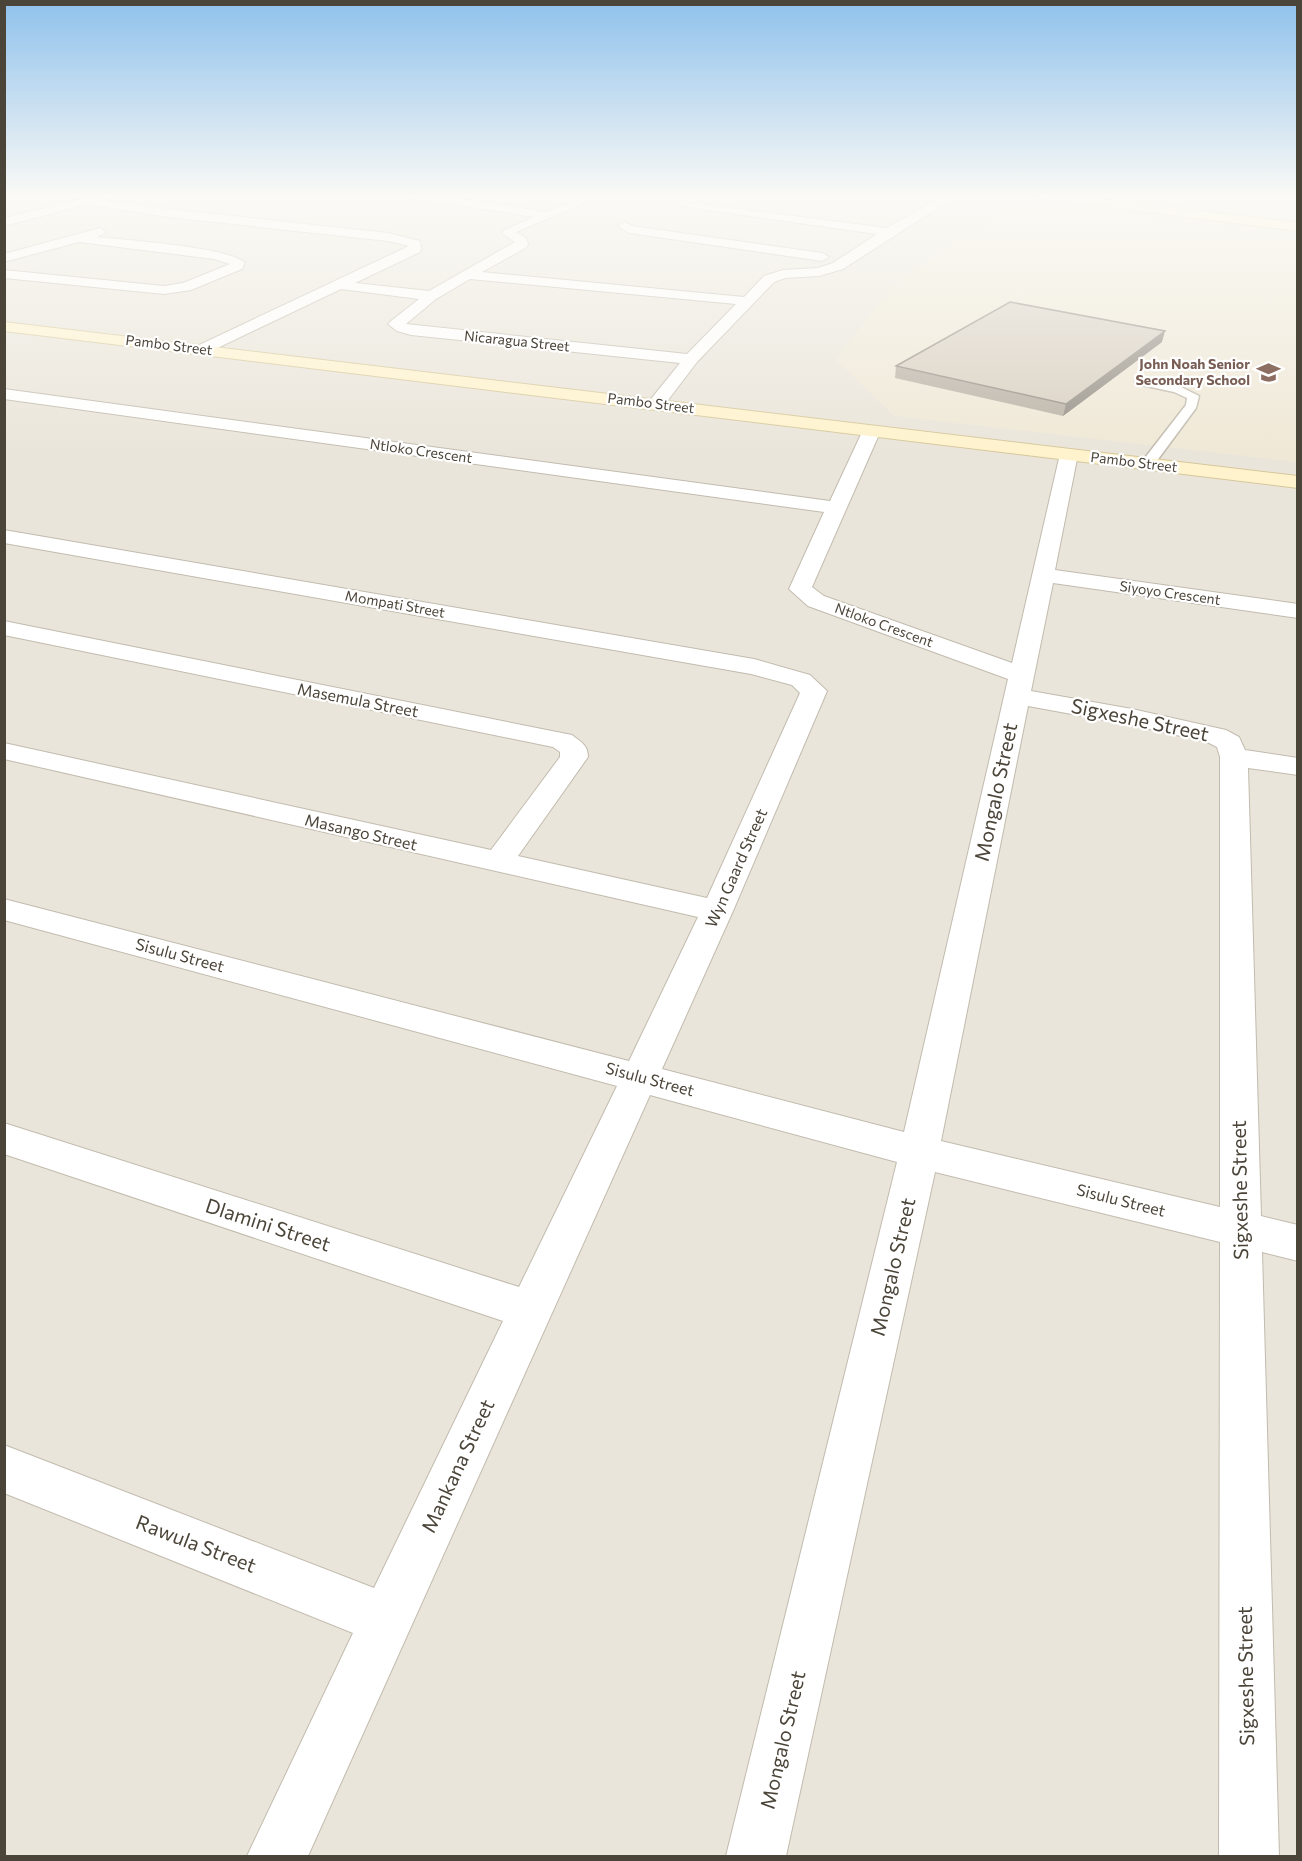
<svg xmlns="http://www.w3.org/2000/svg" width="1302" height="1861" viewBox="0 0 1302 1861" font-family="Commissioner,sans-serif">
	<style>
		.residential { fill: #eae5da }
		.education { fill: #efe8d6 }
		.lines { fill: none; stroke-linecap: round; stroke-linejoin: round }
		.lane-casing { stroke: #c2bbae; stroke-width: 3 }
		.street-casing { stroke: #c2bbae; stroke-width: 2 }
		.secondary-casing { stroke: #d6c79b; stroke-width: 2 }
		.lane { fill: #fff; fill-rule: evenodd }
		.street { fill: #fff; fill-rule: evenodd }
		.secondary { fill: #fff3cd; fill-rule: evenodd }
		.wall { fill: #bab2a6 }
		.shaded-wall { fill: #979187 }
		.building { fill: #d8cfc1; stroke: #979187; stroke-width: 1.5 }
		.labels { text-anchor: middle; stroke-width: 4.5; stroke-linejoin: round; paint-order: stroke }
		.far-street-label { font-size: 14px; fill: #4b4439; stroke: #fff }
		.far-education-label { font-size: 14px; font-weight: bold; fill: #785e54; stroke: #fff; text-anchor: end }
		.street-label { font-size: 16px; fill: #4b4439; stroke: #fff }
		.near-street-label { font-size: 20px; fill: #4b4439; stroke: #fff }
	</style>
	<rect width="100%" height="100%" fill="#f6f3ec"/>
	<!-- residential -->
	<path class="residential" d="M5 195H1297V1856H5Z"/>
	<!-- education -->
	<path class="education" d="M1019 201 1297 235V462L895 416 836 360 891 287Z"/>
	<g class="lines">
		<defs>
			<path id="lane" d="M1141 379 1181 387 1199 396 1196 408 1153 466 1148 467 1141 463 1186 405 1187 398 1174 392 1137 384 1135 382Z"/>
			<path id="street" d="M97 195H113L112 198 105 200 168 209 388 233 420 241 421 249 420 252 355 283 429 291 515 242 502 233 504 230 534 217 410 198 405 195H436L547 212 588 195H604L516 232 526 238 528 244 527 247 482 272 744 297 764 276 783 270 818 268 833 263 877 234 680 206 674 203 676 201 887 228 944 195H958L843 269 819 276 785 278 774 282 697 362 662 408H650L647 404 680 363 411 335 397 331 388 324 391 321 419 299 341 289 209 352H197L195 349 197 346 409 246 388 241 168 217 88 204 4 226V218ZM470 279 736 304 687 354 406 324 436 299Z
				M624 222 632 226 822 253 829 257 822 261 629 233 618 226Z
				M100 228 106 232 97 237C124 240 230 247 245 263L242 269 191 290 164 294 4 278V270L164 286 183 283 230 264 214 259 79 242 4 262V254Z
				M4 389 830 501 863 430 866 426H878L881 430 812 587 824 596 1012 663 1060 454 1062 450H1076L1078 454 1055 570 1298 604V618L1053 583 1031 691 1132 709 1226 730 1239 737 1245 750 1298 758V775L1248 768 1261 1216 1298 1225V1261L1262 1252 1279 1856H1219L1220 1242 935 1172 786 1856H726L897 1162 650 1095 308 1856H247L353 1633 4 1493V1445L374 1588 503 1321 4 1154V1123L519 1287 617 1086 4 920V899L629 1061 698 917 4 759V743L491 850 560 757V752L553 747 4 635V621L572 735C581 742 588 745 588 757L518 856 707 898 800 693 792 685 751 674 4 543V530L754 659 810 675 827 691 733 911 662 1069 904 1132 1008 679 808 606 789 589 824 512 4 399ZM1028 706 1132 725 1207 742 1217 747 1220 757V1207L941 1141Z"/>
			<path id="secondary" d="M1030 195H1067L1298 223V231L1035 198Z
				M4 322 1298 476V488L4 331Z"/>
		</defs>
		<!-- lane casing -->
		<use href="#lane" class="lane-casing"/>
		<!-- street casing -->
		<use href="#street" class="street-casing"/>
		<!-- secondary casing -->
		<use href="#secondary" class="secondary-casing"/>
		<!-- lane -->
		<use href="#lane" class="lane"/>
		<!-- street -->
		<use href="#street" class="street"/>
		<!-- secondary -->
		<use href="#secondary" class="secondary"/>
	</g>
	<!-- wall -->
	<path class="wall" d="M1162 342 1063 416 895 378 896 366Z"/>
	<!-- shaded-wall -->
	<path class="shaded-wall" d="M1165 331 1162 342 1063 416 1066 404Z"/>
	<!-- building -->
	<path class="building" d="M1010 302 1165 331 1066 404 896 366Z"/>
	<!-- sky -->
	<linearGradient id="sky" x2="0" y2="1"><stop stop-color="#8fc1ec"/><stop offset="0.43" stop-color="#fbfaf6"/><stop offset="1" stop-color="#fbfaf6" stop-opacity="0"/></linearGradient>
	<rect width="1302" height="456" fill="url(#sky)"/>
	<!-- icons -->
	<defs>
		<symbol id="school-bare" viewBox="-9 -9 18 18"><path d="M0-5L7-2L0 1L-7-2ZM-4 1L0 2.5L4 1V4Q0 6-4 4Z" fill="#8d6e63" stroke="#fff" stroke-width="2.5" paint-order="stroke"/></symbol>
	</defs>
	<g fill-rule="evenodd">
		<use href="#school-bare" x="1252" y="356" width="33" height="33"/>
	</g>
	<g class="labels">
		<!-- far-street labels -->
		<g class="far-street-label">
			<text transform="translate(517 341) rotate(6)" y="5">Nicaragua Street</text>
			<text transform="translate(169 345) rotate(7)" y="5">Pambo Street</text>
			<text transform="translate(651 403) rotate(7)" y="5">Pambo Street</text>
			<text transform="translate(421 451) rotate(8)" y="5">Ntloko Crescent</text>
			<text transform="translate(1134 462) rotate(7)" y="5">Pambo Street</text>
			<text transform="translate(1170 593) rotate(8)" y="5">Siyoyo Crescent</text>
			<text transform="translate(395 604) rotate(10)" y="5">Mompati Street</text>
			<text transform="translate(884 625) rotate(20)" y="5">Ntloko Crescent</text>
		</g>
		<!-- far-education labels -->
		<g class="far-education-label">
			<text x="1250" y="369">John Noah Senior<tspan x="1250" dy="16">Secondary School</tspan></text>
		</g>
		<!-- street labels -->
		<g class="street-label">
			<text transform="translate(358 700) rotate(11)" y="6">Masemula Street</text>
			<text transform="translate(361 832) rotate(13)" y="6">Masango Street</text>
			<text transform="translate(736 868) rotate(-66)" y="6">Wyn Gaard Street</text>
			<text transform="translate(180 955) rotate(15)" y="6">Sisulu Street</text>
			<text transform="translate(650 1079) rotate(15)" y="6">Sisulu Street</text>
			<text transform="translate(1121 1200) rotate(14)" y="6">Sisulu Street</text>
		</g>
		<!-- near-street labels -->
		<g class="near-street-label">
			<text transform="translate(1140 720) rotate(12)" y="7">Sigxeshe Street</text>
			<text transform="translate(996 792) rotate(-78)" y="7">Mongalo Street</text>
			<text transform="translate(1240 1190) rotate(-91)" y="7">Sigxeshe Street</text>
			<text transform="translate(268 1225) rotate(18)" y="7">Dlamini Street</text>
			<text transform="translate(893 1267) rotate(-77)" y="7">Mongalo Street</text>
			<text transform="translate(458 1466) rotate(-65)" y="7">Mankana Street</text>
			<text transform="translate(196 1544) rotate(21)" y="7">Rawula Street</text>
			<text transform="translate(1246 1676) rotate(-91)" y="7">Sigxeshe Street</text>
			<text transform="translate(783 1740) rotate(-77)" y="7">Mongalo Street</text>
		</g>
	</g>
	<!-- border -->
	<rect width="1302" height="1861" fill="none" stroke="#4b4439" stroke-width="12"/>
</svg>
